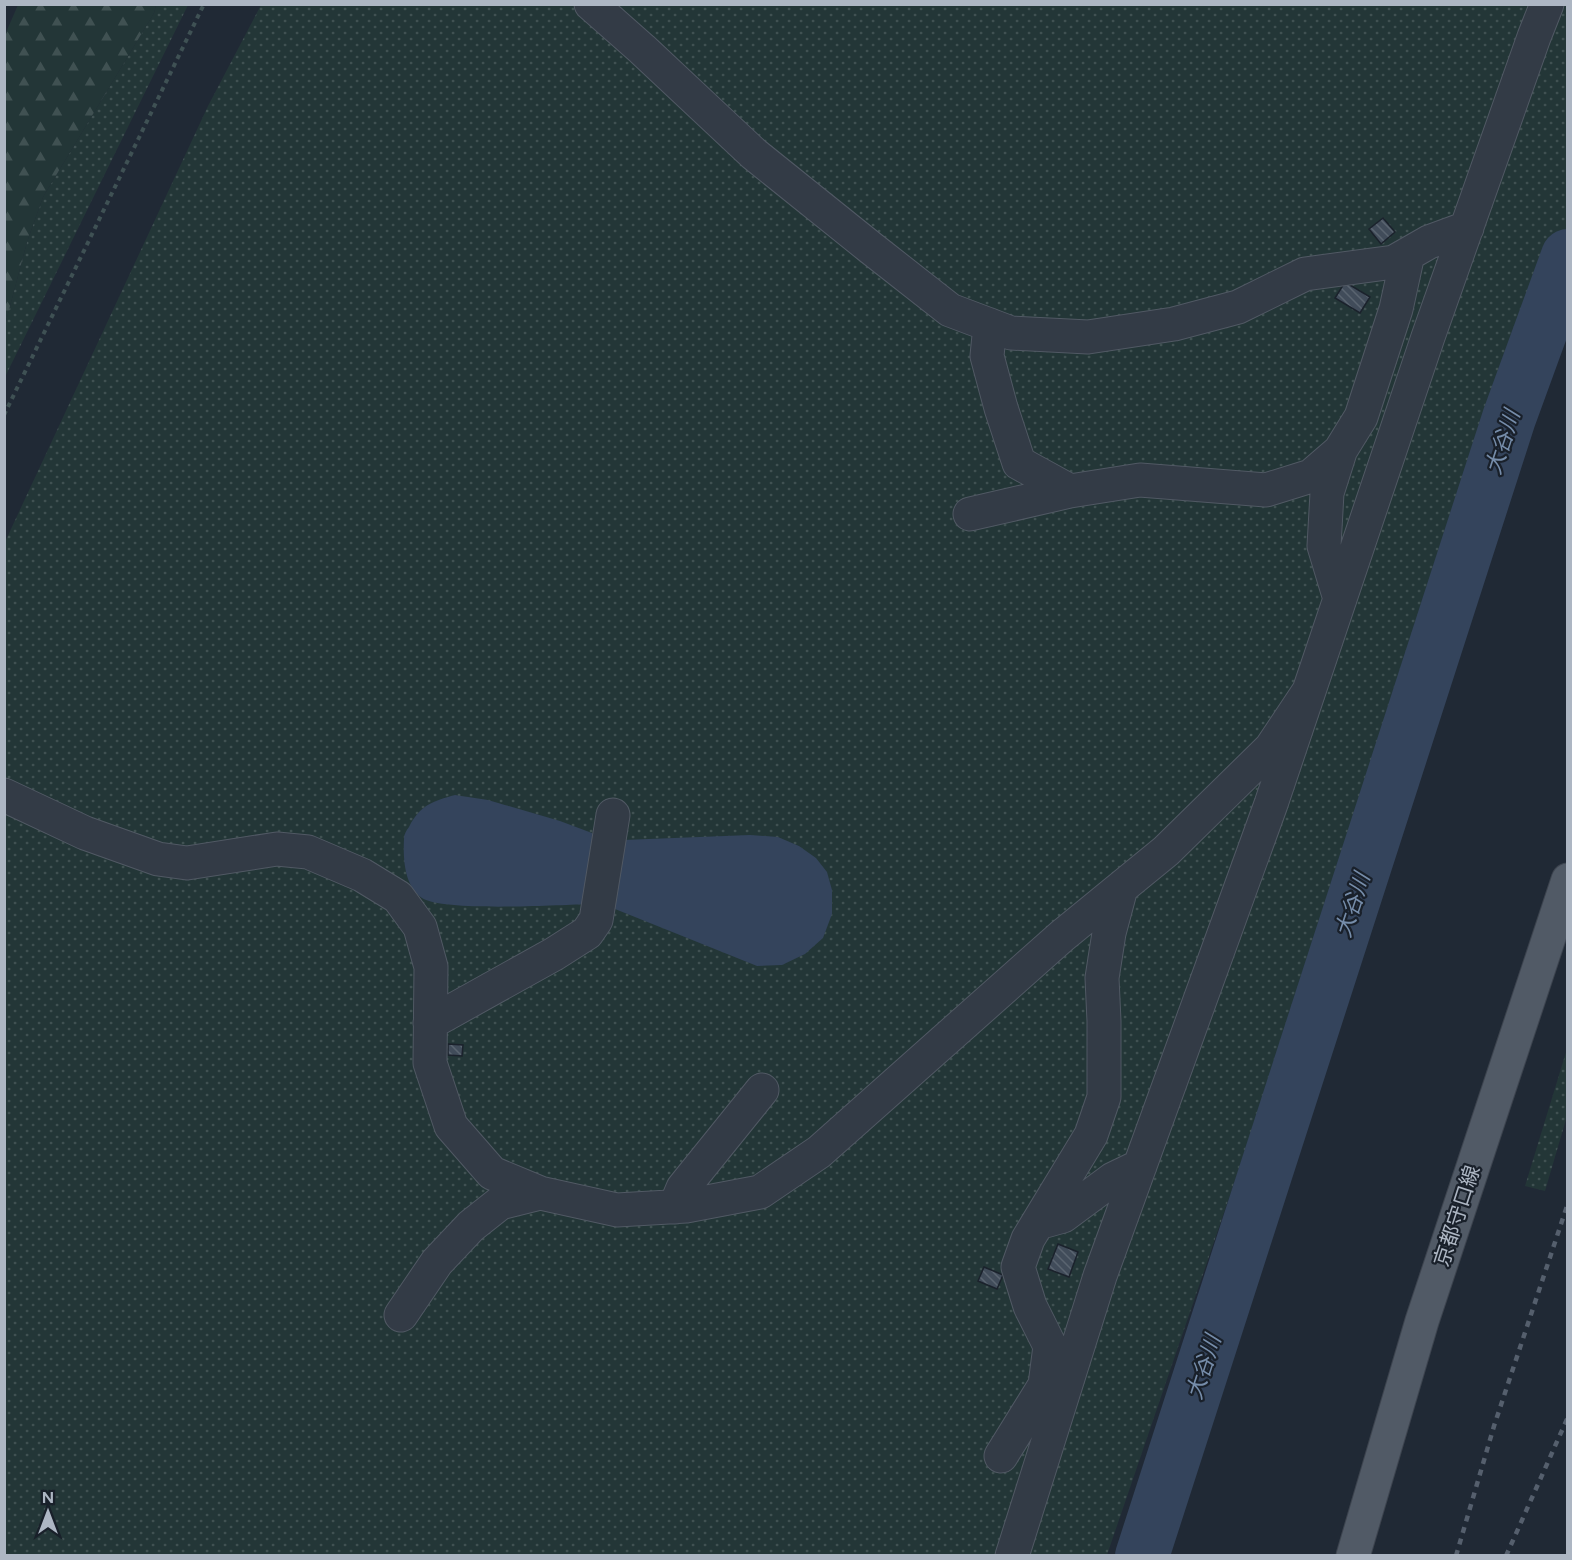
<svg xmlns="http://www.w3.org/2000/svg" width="1572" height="1560" viewBox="0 0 1572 1560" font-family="Figtree,'Noto Sans JP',sans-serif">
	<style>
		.grass { fill: url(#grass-dots) }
		.forest { fill: url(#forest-firs) }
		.water { fill: #34445c }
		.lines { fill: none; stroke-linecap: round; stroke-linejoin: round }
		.river { stroke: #34445c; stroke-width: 54 }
		.building { fill: url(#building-back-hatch); stroke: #1b222c; stroke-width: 1.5 }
		.minor-casing { stroke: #515964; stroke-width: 35 }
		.major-casing { stroke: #3d444f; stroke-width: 35 }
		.path { stroke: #3f5154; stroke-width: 4; stroke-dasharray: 4.5 4.5; stroke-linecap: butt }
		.minor { stroke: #333b46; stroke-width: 33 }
		.major { stroke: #515a66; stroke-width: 33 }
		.rail { stroke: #555f6d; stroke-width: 4.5; stroke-dasharray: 6 6; stroke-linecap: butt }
		.labels { text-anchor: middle; stroke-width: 4.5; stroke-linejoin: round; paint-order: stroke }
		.street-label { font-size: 21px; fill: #adb6c3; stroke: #19202a }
		.water-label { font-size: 22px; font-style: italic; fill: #768daa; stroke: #19202a }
	</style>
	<defs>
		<pattern id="grass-dots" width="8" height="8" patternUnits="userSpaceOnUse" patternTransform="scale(1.5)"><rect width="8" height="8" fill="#233637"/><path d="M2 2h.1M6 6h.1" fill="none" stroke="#405152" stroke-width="1.8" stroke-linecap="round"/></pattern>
		<pattern id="forest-firs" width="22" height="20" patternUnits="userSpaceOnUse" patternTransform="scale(1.5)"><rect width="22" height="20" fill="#233637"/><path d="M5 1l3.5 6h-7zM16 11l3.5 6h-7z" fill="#405152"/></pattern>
		<pattern id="building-back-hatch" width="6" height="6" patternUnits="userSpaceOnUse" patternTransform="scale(1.5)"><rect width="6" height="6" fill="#414c5a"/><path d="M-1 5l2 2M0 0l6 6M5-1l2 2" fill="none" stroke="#5a6470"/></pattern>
	</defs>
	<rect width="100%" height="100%" fill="#202935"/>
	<!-- grass -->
	<path class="grass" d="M156 5H188L5 377V325L27 242 43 197 154 13Z
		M261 5H1567V336L1523 453 1478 442 1270 1078 1107 1555H5L4 544 208 106Z
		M1567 1049V1116L1545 1191 1525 1186Z"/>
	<!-- forest -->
	<path class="forest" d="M18 5H156L154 13 43 197 27 242 5 325 4 37Z"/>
	<!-- water -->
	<path class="water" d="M455 795 488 800 560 821 592 833 597 840 590 904C559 905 443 912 422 898 404 886 403 858 404 839 404 834 406 831 409 827 420 805 433 801 455 795Z
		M750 835 778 837 799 846 816 858 827 872 832 890V914L823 938 805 954 782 965 757 966 610 907 623 840Z"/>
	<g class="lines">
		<!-- river -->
		<path class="river" d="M1142 1556 1509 418 1568 256"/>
	</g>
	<!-- building -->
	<path class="building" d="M1383 218 1395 232 1381 244 1369 229Z
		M1345 282 1370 297 1360 313 1335 298Z
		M448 1044 463 1045 462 1056 448 1055Z
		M1058 1244 1078 1252 1069 1277 1048 1269Z
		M984 1267 1003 1275 997 1289 978 1281Z"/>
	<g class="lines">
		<defs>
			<path id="minor" d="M591 4 642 49 754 154 871 248 950 310 1011 333 1088 337 1174 324 1238 307 1305 274 1394 262 1429 242 1467 228
				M990 325 987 356 1001 408 1019 463 1070 491
				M1340 452 1327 493 1324 546 1340 599
				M970 514 1070 491 1140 480 1266 490 1311 476 1340 451 1361 417 1396 309 1408 254
				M4 795 85 833 158 859 187 863 277 849 308 852 362 875 398 897 420 927 431 967 430 1063 451 1126 492 1173 540 1193 617 1210 686 1206 760 1192 819 1152 1062 936 1166 851 1271 748 1309 691
				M430 1023 554 954 587 933 596 920 613 815
				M675 1207 683 1188 762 1090
				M1038 1223 1063 1216 1113 1179 1140 1166
				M401 1315 437 1262 471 1226 500 1203 540 1193
				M1001 1456 1045 1385 1050 1346 1030 1306 1018 1267 1028 1239 1091 1135 1104 1097V1021L1102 978 1109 933 1121 888
				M1012 1556 1100 1276 1271 804 1428 337 1534 37 1547 4"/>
			<path id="major" d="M1353 1556 1422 1321 1568 880"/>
		</defs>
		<!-- minor casing -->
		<use href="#minor" class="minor-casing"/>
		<!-- major casing -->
		<use href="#major" class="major-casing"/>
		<!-- path -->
		<path class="path" d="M4 415 204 4"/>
		<!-- minor -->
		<use href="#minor" class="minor"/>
		<!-- major -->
		<use href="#major" class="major"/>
		<!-- rail -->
		<path class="rail" d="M1456 1556 1494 1426 1568 1203
			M1506 1556 1568 1417"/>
	</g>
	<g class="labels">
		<!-- street labels -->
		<g class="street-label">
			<text transform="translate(1457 1216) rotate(-72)" y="7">京都守口線</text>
		</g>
		<!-- water labels -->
		<g class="water-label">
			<text transform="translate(1502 442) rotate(-72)" y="8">大谷川</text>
			<text transform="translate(1352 905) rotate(-72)" y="8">大谷川</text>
			<text transform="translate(1203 1367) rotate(-72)" y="8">大谷川</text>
		</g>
	</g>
	<!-- border -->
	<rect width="1572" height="1560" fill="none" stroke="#adb6c3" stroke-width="12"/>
	<!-- north arrow -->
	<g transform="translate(48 1512)" stroke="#19202a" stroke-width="4.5" paint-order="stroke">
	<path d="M0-4.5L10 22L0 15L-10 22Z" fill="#adb6c3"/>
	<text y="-9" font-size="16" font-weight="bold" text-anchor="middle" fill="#adb6c3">N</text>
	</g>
</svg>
